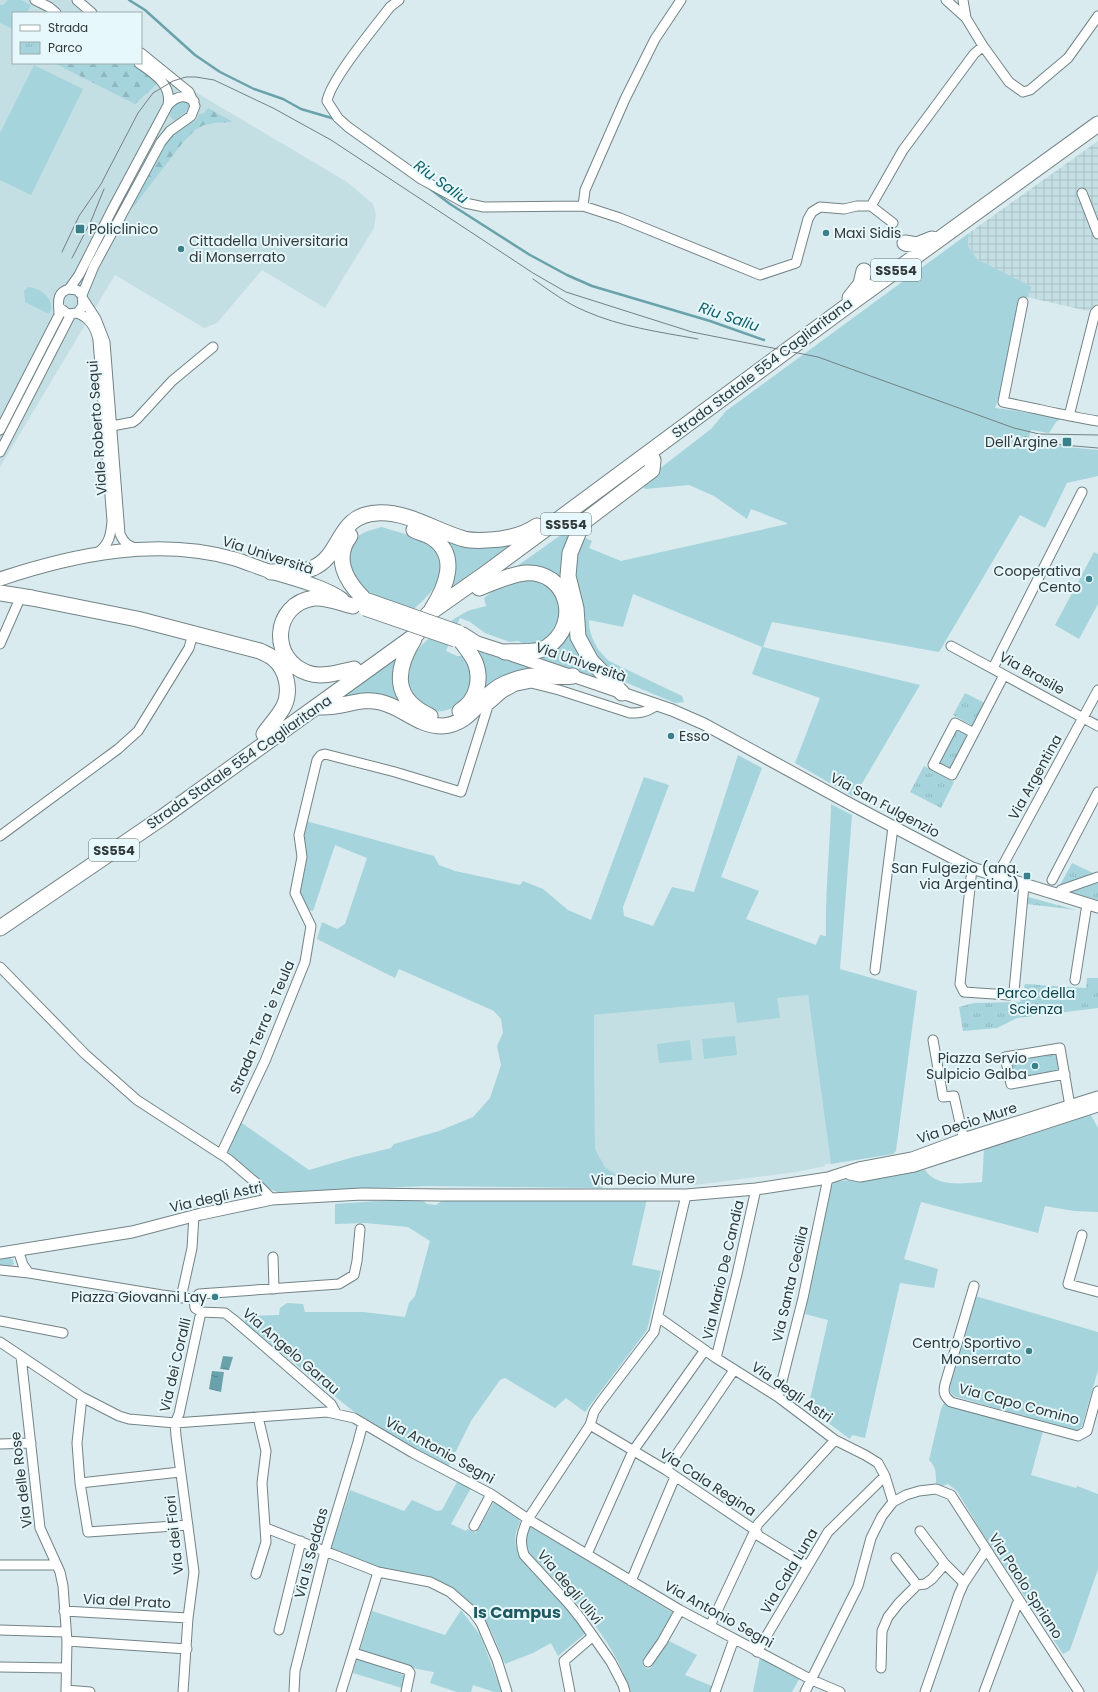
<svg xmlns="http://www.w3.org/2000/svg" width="1098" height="1692" viewBox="0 0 1098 1692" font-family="Poppins,sans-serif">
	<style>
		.built { fill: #c4dfe3 }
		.industrial { fill: url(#industrial-grid) }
		.green { fill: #a5d4dc }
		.forest { fill: url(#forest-firs) }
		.park { fill: url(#park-tufts) }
		.water { fill: url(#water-ripples) }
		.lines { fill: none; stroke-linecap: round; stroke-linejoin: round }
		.stream { stroke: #6aa2ab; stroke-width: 2.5 }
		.minor-casing { stroke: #738386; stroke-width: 11 }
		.tertiary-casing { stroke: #738386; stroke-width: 13 }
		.secondary-casing { stroke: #738386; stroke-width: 15 }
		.trunk-casing { stroke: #738386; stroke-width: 17 }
		.minor { stroke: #fff; stroke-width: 9 }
		.tertiary { stroke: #fff; stroke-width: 11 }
		.secondary { stroke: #fff; stroke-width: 13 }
		.trunk { stroke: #fff; stroke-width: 15 }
		.tram { stroke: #748082; stroke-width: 1 }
		.secondary-bridge-casing { stroke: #738386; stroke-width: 15; stroke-linecap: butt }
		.secondary-bridge { stroke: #fff; stroke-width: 13 }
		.poi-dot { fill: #39808a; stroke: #e6f8fb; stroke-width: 1.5 }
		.labels { text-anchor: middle; stroke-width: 4; stroke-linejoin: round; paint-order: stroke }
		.shield { fill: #e6f8fb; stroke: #677273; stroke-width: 1 }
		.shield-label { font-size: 13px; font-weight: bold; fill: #313839 }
		.poi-label { font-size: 14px; fill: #313839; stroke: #e6f8fb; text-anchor: end }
		.street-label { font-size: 14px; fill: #313839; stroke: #e6f8fb }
		.park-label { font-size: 14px; fill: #0d4249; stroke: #e6f8fb }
		.water-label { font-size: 15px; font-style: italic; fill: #105f69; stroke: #e6f8fb }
		.quarter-label { font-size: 16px; font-weight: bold; fill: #1e5860; stroke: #e6f8fb }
	</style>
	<defs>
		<pattern id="industrial-grid" width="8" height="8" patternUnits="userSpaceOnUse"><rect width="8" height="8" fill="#c4dfe3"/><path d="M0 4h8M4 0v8" fill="none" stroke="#a9c0c4"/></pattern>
		<pattern id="forest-firs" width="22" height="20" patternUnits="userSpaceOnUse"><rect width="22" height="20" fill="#a5d4dc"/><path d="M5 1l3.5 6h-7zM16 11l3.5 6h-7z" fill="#8eb7be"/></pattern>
		<pattern id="park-tufts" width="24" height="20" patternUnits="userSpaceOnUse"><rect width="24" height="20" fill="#a5d4dc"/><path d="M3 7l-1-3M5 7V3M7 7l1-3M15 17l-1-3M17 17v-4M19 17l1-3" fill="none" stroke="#8eb7be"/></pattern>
		<pattern id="water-ripples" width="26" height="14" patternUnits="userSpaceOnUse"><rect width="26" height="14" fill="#6aa2ab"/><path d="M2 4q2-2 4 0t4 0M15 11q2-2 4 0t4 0" fill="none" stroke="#58858c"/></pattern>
	</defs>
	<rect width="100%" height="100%" fill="#d9ebee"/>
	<!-- built -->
	<path class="built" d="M0 0H85L100 13H13V63H141V47L192 90 347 182 373 204 376 214 374 228 325 308 262 270 217 323 204 328 115 275 0 467Z
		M808 995 831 1164H825V1166L796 1172 695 1185 625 1183 605 1167 595 1149 594 1015Z"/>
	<!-- industrial -->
	<path class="industrial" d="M1098 141V303L1088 311 1027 297 1032 287 977 259 968 246 969 233Z"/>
	<!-- green -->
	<path class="green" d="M8 0H21L31 5 27 13H13V29L0 23V5H3Z
		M34 65 83 89 31 195 0 180V133Z
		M180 99 189 103 190 108 176 120 172 119 168 111Z
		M969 233 968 246 977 259 1032 287 1027 297 1020 298 1000 398 998 399 995 408 1043 414 1062 418 1056 422 1049 433 1031 430 1028 440 1046 445 1098 450V476L1067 483 1045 528 1020 515 939 652 772 622 763 647 920 685 854 797 795 763 820 698 752 674 762 647 633 594 623 627 589 620C588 635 598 652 609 661L682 696 684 702 675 703 615 678 589 654 573 578 581 536 592 541 589 548 621 561 787 524V523L751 509 747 519 714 496 689 485 645 489 641 483 711 429 726 411Z
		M28 287C41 288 57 300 49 314L25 302 24 291Z
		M578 523 564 582 510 571Z
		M382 527C396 532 413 535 426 542 432 545 437 552 439 559 443 584 430 594 413 610L370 595 359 586 346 560C355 535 356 534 382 527Z
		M438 535 508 543 509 546 449 589Z
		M1094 552 1098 554V604L1079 639 1055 625Z
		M518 577 549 584 550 591 555 590 563 616 548 641 528 646 518 641 510 642 485 633 470 622 460 618 446 651 457 656H465L468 660 474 683 462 704C440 714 430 716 414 697 407 689 404 682 406 671 409 650 447 622 466 612 471 609 480 608 486 606L484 598 498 587Z
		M571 621 599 680 538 659 537 655Z
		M471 649 546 673 484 693Z
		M396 657 407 707 336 700Z
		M738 755 762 768 721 877 759 891 746 919 816 945 820 935 826 936C825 892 830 849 831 804L852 815 840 969 917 991 896 1151 893 1154 831 1164 808 995 777 998 780 1018 737 1023 734 1002 594 1015 595 1149 605 1167 616 1175 602 1188 427 1186 277 1192 267 1188 227 1155 226 1150 239 1121 309 1170 350 1158 391 1148 394 1144 439 1131 473 1117 490 1098 501 1065 497 1046 503 1033 501 1019 494 1011 399 969 395 978 317 939 322 922 337 929 345 924 367 858 335 845 313 911 309 910 300 893 307 859 304 839 306 821 434 856 439 865 455 871 520 885 523 881 543 889 568 910 591 920 644 777 669 785 623 907 624 916 653 926 672 887 694 892Z
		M735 1036 737 1055 704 1059 702 1039Z
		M690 1040 692 1060 659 1063 657 1044Z
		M1091 1115 1098 1128V1212L1074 1211 1045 1206 1038 1233 921 1202 904 1259 938 1269 934 1288 900 1283 865 1438 852 1435 850 1439 808 1408 828 1320 805 1314 830 1187 835 1182 925 1170C937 1188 963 1183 982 1182L984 1150Z
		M420 1198 427 1204 436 1205 443 1200 647 1199 632 1265 661 1271 647 1330 585 1412 566 1398 555 1408 505 1378 500 1380 471 1421 448 1467 426 1455 353 1411 246 1324 244 1319 246 1316 279 1315 280 1308 287 1303 303 1304 305 1312H363L405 1317 409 1303 415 1296 430 1241 408 1227 365 1223 335 1224V1204Z
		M8 1257 13 1260 14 1264 9 1267 0 1265V1259Z
		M975 1296 1098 1332V1370L1082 1426 1079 1430 1074 1431 954 1396 950 1392 949 1386Z
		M944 1403 1043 1431 1031 1475 1076 1488 1077 1486 1098 1494V1569L1070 1650 1063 1654 981 1531 957 1491 948 1484 940 1487 936 1486C936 1476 937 1467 929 1460L941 1409Z
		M457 1482 471 1488 451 1524 466 1531 467 1529 476 1533 494 1502 519 1518 520 1523C501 1554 545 1582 563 1603 572 1612 579 1623 586 1633L558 1656 551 1643 533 1653 505 1664C499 1650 494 1635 486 1622 475 1604 448 1581 427 1576 411 1572 395 1573 379 1568 363 1563 347 1554 331 1548L350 1490 404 1511 412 1500 437 1511 442 1510Z
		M530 1525 673 1613 652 1650 644 1657 642 1662 643 1666 648 1669 652 1667 654 1660 667 1640 697 1655 685 1675 712 1686 710 1692H629C616 1636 564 1591 527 1550 524 1540 526 1534 530 1525Z
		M461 1610 480 1635 502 1692H494L473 1685 471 1692H457L430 1683 434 1672 412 1668 360 1650 372 1611 445 1635Z
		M760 1657 797 1676 799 1679 792 1692H753Z
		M357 1658 406 1676 402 1688 353 1673Z"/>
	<!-- forest -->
	<path class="forest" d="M54 63H132L152 79 157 84 135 104Z
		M208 108 233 122 214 123 204 125 195 130 184 141 134 206 128 212 169 137 197 119 199 114 204 113Z"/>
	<!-- park -->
	<path class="park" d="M965 693 985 703 973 726 953 715Z
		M958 728 969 734 950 769 939 764Z
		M924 766 954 782 941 808 910 792Z
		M1072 863 1095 874 1062 886 1060 885Z
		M1098 881V900L1065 891Z
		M1028 897 1076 910 1027 904Z
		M1087 978H1098V1008L1017 1018 997 1028 963 1031 959 1007 974 1003 1020 1002 1025 984 1086 988Z
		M1057 1052 1060 1071 1014 1080 1010 1060Z"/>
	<!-- water -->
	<path class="water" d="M223 1356 233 1357 229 1370 220 1369Z
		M212 1371 224 1372 221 1392 209 1389Z"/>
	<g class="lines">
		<!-- stream -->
		<path class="stream" d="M129 0 145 10 195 55 220 72 254 89 283 99 301 109 335 119
			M429 188 450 204 530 255 567 275 592 286 710 321 764 340"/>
		<defs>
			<path id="minor" d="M35 0 49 7 56 13
				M77 0 92 13
				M399 0 390 7C375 27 331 79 327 101L338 118 348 127 421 179 465 203 484 207 583 206 620 218 760 275 796 263 808 219 812 212 820 207 844 209 857 206H871L893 223
				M946 0 966 18
				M963 0 966 18 983 46 1009 82 1023 92 1030 90 1068 58 1098 16
				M168 105C176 96 184 94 194 101
				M1082 193 1098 234
				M583 206 585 190 625 99 655 39 681 0
				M871 206 903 150 974 54 983 46
				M69 289 79 275 114 206 168 105C172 84 154 74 139 63
				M82 295 94 266 161 142 170 131 191 116 195 106 189 92 141 53
				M83 299 96 319 105 342 120 534C124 543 128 546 136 548
				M1023 302 1003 402C1035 408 1066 416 1098 421
				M77 313C89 317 96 328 98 340L112 521C111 535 109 545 97 553
				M1069 416 1095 313 1098 310
				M112 426 133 422 137 419 172 381 213 347
				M0 430 59 315C59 304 55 293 69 289L77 290 82 295 83 306 77 313 68 314 59 307
				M0 452 71 314
				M0 644 21 596
				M951 646 1098 726
				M993 668 1082 492
				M955 723 974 733 952 775 933 765Z
				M974 733 1004 675
				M0 836 118 749 138 731 189 648 193 634
				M972 868 960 984 964 992 1009 995 1014 991 1024 885
				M997 876 1098 690
				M1052 880 1098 792
				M1058 895 1061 890 1098 877
				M0 967 85 1054 137 1100 228 1159 255 1182 272 1199
				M875 970 893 827
				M1075 980 1087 904
				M933 1040 943 1097 954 1096 965 1145
				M1065 1074 1011 1084 1005 1057 1060 1048 1071 1112
				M221 1154 265 1061 305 962 311 926 295 893 302 857 299 835 317 760 321 755 325 754 395 772 461 792 488 706 503 693 516 686 531 683 559 690 630 713C641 713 647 712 657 705
				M1082 1235 1068 1284 1098 1292
				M18 1250 23 1265 29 1273
				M273 1257 274 1289
				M0 1270 29 1273 162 1295 194 1299
				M974 1286 945 1384C943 1392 944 1396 951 1402L1078 1436 1087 1431 1098 1391
				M181 1298 192 1248 194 1215
				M658 1317 716 1358 778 1397 835 1440 865 1455 878 1463 885 1476 893 1502
				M0 1321 63 1333
				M0 1342 82 1397 119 1416 129 1419 175 1423 327 1412 354 1418 413 1453 491 1494 528 1519 680 1610 812 1680 840 1692
				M21 1356 40 1528 60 1572 63 1586 67 1641 66 1692
				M716 1358 737 1274 756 1189
				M82 1397 77 1443 80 1483 88 1532 188 1525
				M778 1397 803 1298 828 1178
				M336 1413 331 1404 234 1320 225 1313 201 1312 195 1308 194 1299 199 1294 339 1284 354 1275 357 1261 360 1229
				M590 1425 666 1470 755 1530 759 1536 808 1566
				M0 1444 31 1443
				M666 1470 734 1370
				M80 1483 180 1472
				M474 1526 491 1494
				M266 1528 378 1572 430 1582 450 1592 473 1612 481 1623 497 1660 507 1692
				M920 1531 945 1564 964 1583
				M587 1554 633 1451 705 1350
				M896 1558 917 1585
				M0 1565H57
				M256 1574 266 1542 262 1483 266 1451 258 1417
				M631 1581 675 1477
				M64 1611 188 1618
				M710 1626 758 1524 835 1440
				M0 1630 65 1632
				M279 1630 301 1541
				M67 1641 187 1649
				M757 1652 828 1532 885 1476
				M354 1653 408 1670 410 1673 406 1692
				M648 1662 662 1642 680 1610
				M0 1667 66 1668
				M881 1668 882 1631 888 1617 899 1603 917 1585 925 1584 932 1579 945 1564
				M66 1690 90 1692
				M183 1692 188 1618 194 1572 176 1436 175 1423 179 1414 201 1312
				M294 1692 295 1671 325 1551 358 1442 363 1423
				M341 1692 378 1572
				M570 1692 564 1661 593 1636
				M625 1692 623 1685 611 1662 581 1619 569 1604 524 1555C519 1541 522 1532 528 1519L590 1425 594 1412 600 1403 654 1332 686 1195
				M715 1692 734 1639
				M805 1692 858 1586 871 1538 882 1516 893 1502 906 1495 919 1491 936 1489 951 1495 1079 1692
				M925 1692 959 1594 964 1583 986 1550
				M984 1692 1017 1604 1020 1602"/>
			<path id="tertiary" d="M511 655 672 710 704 724 852 805 972 868 1098 907
				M850 1174 860 1176 914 1166 1098 1106
				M0 1253 132 1232 201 1214 272 1199 362 1194 441 1195H686L756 1189 828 1178 859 1168 912 1158 966 1138 1098 1097"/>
			<path id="secondary" d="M0 579C75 554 157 537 235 559 248 563 261 569 275 573 297 580 323 586 342 599
				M463 634 477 643 505 652"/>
			<path id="trunk" d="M905 243 917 245 932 239
				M850 298 861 284 864 271
				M414 530C420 533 426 534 431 537 460 555 446 587 432 609
				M350 536C333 558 346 581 363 598
				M271 572C285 571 300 574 313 568 343 555 336 515 377 513 407 511 436 531 464 539 476 542 488 540 501 539 514 537 527 533 537 526
				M479 588C492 583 512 574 525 573 568 570 582 624 547 647 536 654 518 651 505 652
				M0 593 32 598 137 619 260 651C264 653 269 655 273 658 287 669 291 691 284 706 279 716 270 725 264 734
				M353 606C341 603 326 597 314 598 272 604 269 660 308 673 322 678 340 672 354 669
				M428 614 482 576 843 309 1098 124
				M414 639C395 670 392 699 430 716
				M622 693 591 661 578 637 576 608 568 576 570 553 579 531 586 520 652 470 653 460
				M317 707C323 707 329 707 335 706 351 704 364 698 380 702 403 707 418 726 442 726 471 725 481 694 504 684 513 680 524 676 534 676 547 675 560 678 573 676
				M460 711C477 701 482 679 475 662 472 655 466 648 461 641
				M0 928 163 817 417 634"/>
		</defs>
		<!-- minor casing -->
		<use href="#minor" class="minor-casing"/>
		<!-- tertiary casing -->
		<use href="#tertiary" class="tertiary-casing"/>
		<!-- secondary casing -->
		<use href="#secondary" class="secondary-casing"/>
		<!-- trunk casing -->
		<use href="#trunk" class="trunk-casing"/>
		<!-- minor -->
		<use href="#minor" class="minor"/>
		<!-- tertiary -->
		<use href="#tertiary" class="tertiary"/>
		<!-- secondary -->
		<use href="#secondary" class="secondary"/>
		<!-- trunk -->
		<use href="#trunk" class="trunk"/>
		<!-- tram -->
		<path class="tram" d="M62 252 79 216 101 184 138 113 153 93 173 81 186 77H196L214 80 273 108 331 140 533 273 566 292 692 332 818 357 1014 428 1039 434 1098 435
			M72 258 91 221 104 189
			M533 279C550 291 566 303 585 311 621 327 660 332 698 339
			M1025 437 1051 444 1098 448"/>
		<defs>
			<path id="secondary-bridge" d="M368 600 459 632
				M365 609 455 640"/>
		</defs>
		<!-- secondary-bridge casing -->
		<use href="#secondary-bridge" class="secondary-bridge-casing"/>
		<!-- secondary-bridge -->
		<use href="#secondary-bridge" class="secondary-bridge"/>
	</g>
	<!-- markers -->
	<g class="poi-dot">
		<rect x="75" y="224" width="10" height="10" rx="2"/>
		<circle cx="826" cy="233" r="4"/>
		<circle cx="181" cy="249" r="4"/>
		<rect x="1062" y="437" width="10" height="10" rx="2"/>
		<circle cx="1089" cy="579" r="4"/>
		<circle cx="671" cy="736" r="4"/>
		<rect x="1023" y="872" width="8" height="8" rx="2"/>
		<circle cx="1035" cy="1066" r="4"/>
		<circle cx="215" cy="1297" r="4"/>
		<circle cx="1029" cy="1351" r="4"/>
	</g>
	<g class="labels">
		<!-- shield labels -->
		<g class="shield">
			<rect x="871" y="259" width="50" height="22" rx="3"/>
			<rect x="541" y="513" width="50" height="22" rx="3"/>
			<rect x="89" y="839" width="50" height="22" rx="3"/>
		</g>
		<g class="shield-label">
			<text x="896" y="275">SS554</text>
			<text x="566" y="529">SS554</text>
			<text x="114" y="855">SS554</text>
		</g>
		<!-- poi labels -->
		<g class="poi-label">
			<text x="89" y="234" text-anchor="start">Policlinico</text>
			<text x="834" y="238" text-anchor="start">Maxi Sidis</text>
			<text x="189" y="246" text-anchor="start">Cittadella Universitaria<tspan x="189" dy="16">di Monserrato</tspan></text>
			<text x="1058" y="447">Dell'Argine</text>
			<text x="1081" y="576">Cooperativa<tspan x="1081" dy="16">Cento</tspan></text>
			<text x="679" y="741" text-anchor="start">Esso</text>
			<text x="1019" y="873">San Fulgezio (ang.<tspan x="1019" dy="16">via Argentina)</tspan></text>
			<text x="1027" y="1063">Piazza Servio<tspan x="1027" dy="16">Sulpicio Galba</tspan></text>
			<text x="207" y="1302">Piazza Giovanni Lay</text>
			<text x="1021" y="1348">Centro Sportivo<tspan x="1021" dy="16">Monserrato</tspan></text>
		</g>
		<!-- street labels -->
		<g class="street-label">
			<text transform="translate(762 368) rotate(-37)" y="5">Strada Statale 554 Cagliaritana</text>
			<text transform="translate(97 428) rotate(-94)" y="5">Viale Roberto Sequi</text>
			<text transform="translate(268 555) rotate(18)" y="5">Via Università</text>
			<text transform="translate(581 662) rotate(19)" y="5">Via Università</text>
			<text transform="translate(1032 673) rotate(29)" y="5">Via Brasile</text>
			<text transform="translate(239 762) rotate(-35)" y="5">Strada Statale 554 Cagliaritana</text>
			<text transform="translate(1035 777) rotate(-61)" y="5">Via Argentina</text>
			<text transform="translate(885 805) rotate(28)" y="5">Via San Fulgenzio</text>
			<text transform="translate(262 1027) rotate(-67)" y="5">Strada Terra 'e Teula</text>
			<text transform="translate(967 1123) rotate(-18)" y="5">Via Decio Mure</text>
			<text transform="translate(643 1179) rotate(-1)" y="5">Via Decio Mure</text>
			<text transform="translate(216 1197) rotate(-13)" y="5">Via degli Astri</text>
			<text transform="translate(723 1270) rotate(-77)" y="5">Via Mario De Candia</text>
			<text transform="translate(790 1284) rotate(-77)" y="5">Via Santa Cecilia</text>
			<text transform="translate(291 1351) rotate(41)" y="5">Via Angelo Garau</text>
			<text transform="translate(175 1365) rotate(-77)" y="5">Via dei Coralli</text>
			<text transform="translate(792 1392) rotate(35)" y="5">Via degli Astri</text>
			<text transform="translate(1019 1404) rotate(15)" y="5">Via Capo Comino</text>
			<text transform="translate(440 1450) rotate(29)" y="5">Via Antonio Segni</text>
			<text transform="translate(21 1480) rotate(-97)" y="5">Via delle Rose</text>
			<text transform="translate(708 1482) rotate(33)" y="5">Via Cala Regina</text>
			<text transform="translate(174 1535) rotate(-96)" y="5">Via dei Fiori</text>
			<text transform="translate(311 1553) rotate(-75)" y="5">Via Is Seddas</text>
			<text transform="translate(789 1571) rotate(-59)" y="5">Via Cala Luna</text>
			<text transform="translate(1026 1586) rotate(57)" y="5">Via Paolo Spriano</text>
			<text transform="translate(570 1587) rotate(50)" y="5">Via degli Ulivi</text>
			<text transform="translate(127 1601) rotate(3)" y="5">Via del Prato</text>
			<text transform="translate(719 1614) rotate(29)" y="5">Via Antonio Segni</text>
		</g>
		<!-- park labels -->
		<g class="park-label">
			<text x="1036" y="998">Parco della<tspan x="1036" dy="16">Scienza</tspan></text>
		</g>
		<!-- water labels -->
		<g class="water-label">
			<text transform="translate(441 182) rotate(36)" y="5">Riu Saliu</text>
			<text transform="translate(729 317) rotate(19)" y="5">Riu Saliu</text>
		</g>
		<!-- quarter labels -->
		<g class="quarter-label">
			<text x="517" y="1618">Is Campus</text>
		</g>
	</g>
	<!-- legend -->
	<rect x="12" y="12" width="130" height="52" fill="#e6f8fb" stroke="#9eabad"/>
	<rect x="20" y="25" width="20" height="6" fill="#ffffff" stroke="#9eabad"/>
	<text x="48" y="32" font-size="12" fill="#313839">Strada</text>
	<rect x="20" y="42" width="20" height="12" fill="url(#park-tufts)" stroke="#9eabad"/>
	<text x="48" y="52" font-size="12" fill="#313839">Parco</text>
</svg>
